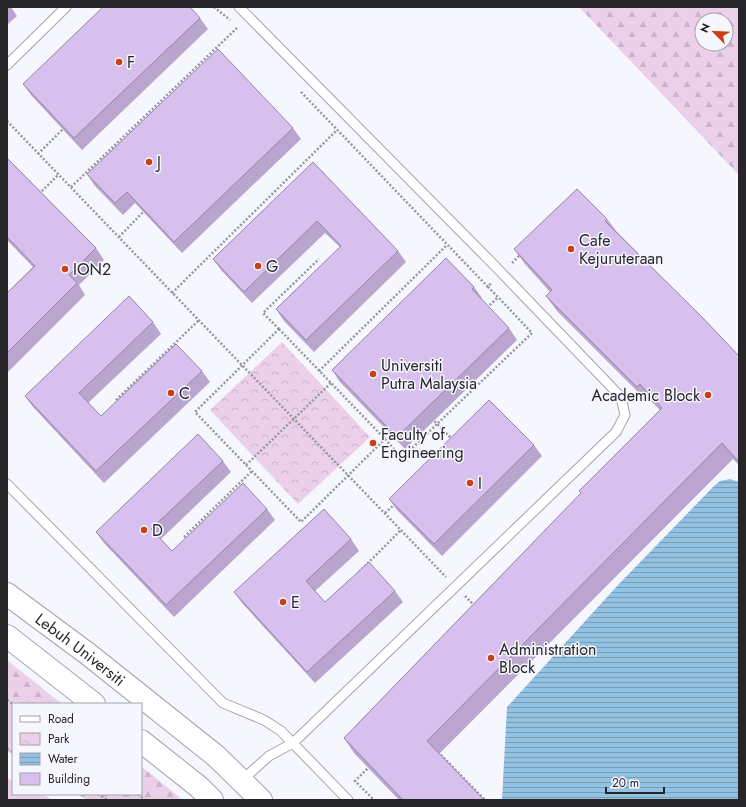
<svg xmlns="http://www.w3.org/2000/svg" width="746" height="807" viewBox="0 0 746 807" font-family="Jost,sans-serif">
	<style>
		.green { fill: #ecd0e9 }
		.forest { fill: url(#forest-firs); fill-rule: evenodd }
		.park { fill: url(#park-crowns) }
		.water { fill: url(#water-rules) }
		.lines { fill: none; stroke-linecap: round; stroke-linejoin: round }
		.service-casing { stroke: #a4a4ac; stroke-width: 11 }
		.tertiary-casing { stroke: #a4a4ac; stroke-width: 24 }
		.path { stroke: #97989e; stroke-width: 2.5; stroke-dasharray: 2 2; stroke-linecap: butt }
		.service { stroke: #fff; stroke-width: 9 }
		.tertiary { stroke: #fff; stroke-width: 22 }
		.wall { fill: #b9a5cd }
		.building { fill: #d7c0ee; stroke: #9686a7 }
		.poi-dot { fill: #c94112; stroke: #f5f6fe; stroke-width: 1.5 }
		.labels { text-anchor: middle; stroke-width: 3; stroke-linejoin: round; paint-order: stroke }
		.poi-label { font-size: 16px; fill: #262629; stroke: #f5f6fe; text-anchor: start }
		.street-label { font-size: 16px; fill: #262629; stroke: #f5f6fe }
	</style>
	<defs>
		<pattern id="forest-firs" width="22" height="20" patternUnits="userSpaceOnUse"><rect width="22" height="20" fill="#ecd0e9"/><path d="M5 1l3.5 6h-7zM16 11l3.5 6h-7z" fill="#cab2c8"/></pattern>
		<pattern id="park-crowns" width="20" height="18" patternUnits="userSpaceOnUse"><rect width="20" height="18" fill="#ecd0e9"/><path d="M2 6a3 3 0 1 1 6 0M12 15a3 3 0 1 1 6 0" fill="none" stroke="#cab2c8"/></pattern>
		<pattern id="water-rules" width="6" height="5" patternUnits="userSpaceOnUse"><rect width="6" height="5" fill="#93c1e1"/><path d="M0 2.5h6" fill="none" stroke="#789db6"/></pattern>
	</defs>
	<rect width="100%" height="100%" fill="#f5f6fe"/>
	<!-- green -->
	<path class="green" d="M7 778 13 781V794H41L54 800H7Z"/>
	<!-- forest -->
	<path class="forest" d="M579 7H739V175ZM702 20H726V44H702Z
		M7 660 62 704H13V755L7 751Z
		M141 766 178 796 181 800H87L77 794H141Z"/>
	<!-- park -->
	<path class="park" d="M282 342 370 437 298 504 210 410Z"/>
	<!-- water -->
	<path class="water" d="M730 479 739 482V800H502L507 707 618 585 715 485 720 481Z"/>
	<g class="lines">
		<defs>
			<path id="service" d="M239 7 494 265 621 397 625 415 616 432 293 743 269 756 241 781
				M7 65 66 7
				M7 484 223 703 264 720 281 731 348 800"/>
			<g id="tertiary">
				<path id="s1" d="M7 594 88 654 216 756 261 800"/>
				<path d="M7 636 94 704"/>
				<path d="M141 741 199 787 212 800"/>
			</g>
		</defs>
		<!-- service casing -->
		<use href="#service" class="service-casing"/>
		<!-- tertiary casing -->
		<use href="#tertiary" class="tertiary-casing"/>
		<!-- path -->
		<path class="path" d="M214 7 230 20
			M301 92 488 287
			M7 121 446 577
			M38 154 63 129
			M71 187 238 27
			M39 194 59 174
			M119 237 145 210
			M512 263 521 254
			M172 293 337 130
			M487 308 498 297 488 287 491 283
			M279 329 385 439 301 522 195 412Z
			M279 329 263 313 319 259
			M319 371 447 245
			M116 400 199 320
			M385 439 402 458 437 424 432 418
			M453 440 437 424 532 333 498 297
			M246 465 331 383
			M385 513 395 504
			M184 537 252 471
			M359 572 401 530
			M465 596 474 605
			M7 700 13 704
			M7 749 13 752
			M438 752 485 800
			M370 766 355 781 374 800
			M98 794 107 800
			M138 794 145 800"/>
		<!-- service -->
		<use href="#service" class="service"/>
		<!-- tertiary -->
		<use href="#tertiary" class="tertiary"/>
	</g>
	<!-- wall -->
	<path class="wall" d="M7 7H11L17 16 7 25Z
		M200 18 208 29 82 150 31 95 23 84Z
		M293 128 301 139 182 253 135 203 123 215 95 186 87 174Z
		M7 158 96 248 104 260 79 285 85 295 7 373V293L33 267 7 240Z
		M313 162 398 251 406 262 314 352 284 321 276 309 340 247 325 233 252 303 221 270 213 259Z
		M607 219 617 232 739 356V465L733 459 439 754 484 800H399L354 753 344 738 581 493 579 491 660 410 650 400 648 402 557 311 546 296 550 292 525 264 514 249Z
		M474 287 482 298 481 299 509 328 517 340 405 449 340 382 332 370Z
		M153 322 161 334 88 403 101 416 202 371 210 382 104 483 33 407 25 396Z
		M534 445 542 456 442 556 397 510 389 499Z
		M223 461 231 472 161 539 172 551 267 509 275 520 174 617 104 543 96 532Z
		M351 539 359 551 315 591 325 602 395 591 403 602 315 683 242 603 234 592Z"/>
	<!-- building -->
	<path class="building" d="M103 7H190L200 18 74 138 23 84Z
		M218 49 293 128 174 242 127 192 115 203 87 174Z
		M7 158 96 248 69 275 77 283 7 353V293L35 266 7 237Z
		M313 162 398 251 306 340 276 309 341 246 317 221 244 292 213 259Z
		M577 189 607 219 605 221 702 317 739 356V462L722 443 427 741 484 800H403L344 738 581 493 579 491 662 408 640 384 637 387 546 296 552 290 514 249Z
		M446 258 474 287 472 289 509 328 397 437 332 370Z
		M129 296 153 322 79 393 101 416 176 344 202 371 96 471 25 396Z
		M489 400 534 445 434 544 389 499Z
		M198 434 223 461 151 529 172 551 243 483 267 509 166 605 96 532Z
		M324 509 351 539 306 581 325 602 369 562 395 591 307 672 234 592Z"/>
	<!-- markers -->
	<g class="poi-dot">
		<circle cx="119" cy="62" r="4"/>
		<circle cx="149" cy="162" r="4"/>
		<circle cx="571" cy="249" r="4"/>
		<circle cx="258" cy="266" r="4"/>
		<circle cx="65" cy="269" r="4"/>
		<circle cx="373" cy="374" r="4"/>
		<circle cx="171" cy="393" r="4"/>
		<circle cx="708" cy="395" r="4"/>
		<circle cx="373" cy="443" r="4"/>
		<circle cx="470" cy="483" r="4"/>
		<circle cx="144" cy="530" r="4"/>
		<circle cx="283" cy="602" r="4"/>
		<circle cx="491" cy="658" r="4"/>
	</g>
	<g class="labels">
		<!-- poi labels -->
		<g class="poi-label">
			<text x="127" y="68">F</text>
			<text x="157" y="168">J</text>
			<text x="579" y="246">Cafe<tspan x="579" dy="18">Kejuruteraan</tspan></text>
			<text x="266" y="272">G</text>
			<text x="73" y="275">ION2</text>
			<text x="381" y="371">Universiti<tspan x="381" dy="18">Putra Malaysia</tspan></text>
			<text x="179" y="399">C</text>
			<text x="700" y="401" text-anchor="end">Academic Block</text>
			<text x="381" y="440">Faculty of<tspan x="381" dy="18">Engineering</tspan></text>
			<text x="478" y="489">I</text>
			<text x="152" y="536">D</text>
			<text x="291" y="608">E</text>
			<text x="499" y="655">Administration<tspan x="499" dy="18">Block</tspan></text>
		</g>
		<!-- street labels -->
		<g class="street-label">
			<text dy="6" stroke="none"><textPath href="#s1" startOffset="92">Lebuh Universiti</textPath></text>
		</g>
	</g>
	<!-- border -->
	<rect width="746" height="807" fill="none" stroke="#262629" stroke-width="16"/>
	<!-- legend -->
	<rect x="12" y="703" width="130" height="92" fill="#f5f6fe" stroke="#a2a3a9"/>
	<rect x="20" y="716" width="20" height="6" fill="#ffffff" stroke="#a2a3a9"/>
	<text x="48" y="723" font-size="12" fill="#262629">Road</text>
	<rect x="20" y="733" width="20" height="12" fill="url(#park-crowns)" stroke="#a2a3a9"/>
	<text x="48" y="743" font-size="12" fill="#262629">Park</text>
	<rect x="20" y="753" width="20" height="12" fill="url(#water-rules)" stroke="#a2a3a9"/>
	<text x="48" y="763" font-size="12" fill="#262629">Water</text>
	<rect x="20" y="773" width="20" height="12" fill="#d7c0ee" stroke="#a2a3a9"/>
	<text x="48" y="783" font-size="12" fill="#262629">Building</text>
	<!-- north arrow -->
	<g transform="translate(714 32) rotate(294)"><circle r="19" fill="#f5f6fe" stroke="#a2a3a9"/>
	<path d="M0-3L7 15L0 10L-7 15Z" fill="#c94112"/>
	<text y="-6" font-size="11" font-weight="bold" text-anchor="middle" fill="#262629">N</text>
	</g>
	<!-- scale -->
	<path d="M606 787v6h58v-6" fill="none" stroke="#262629" stroke-width="2"/>
	<text x="612" y="787" font-size="12" fill="#262629" stroke="#f5f6fe" stroke-width="3" paint-order="stroke">20 m</text>
</svg>
